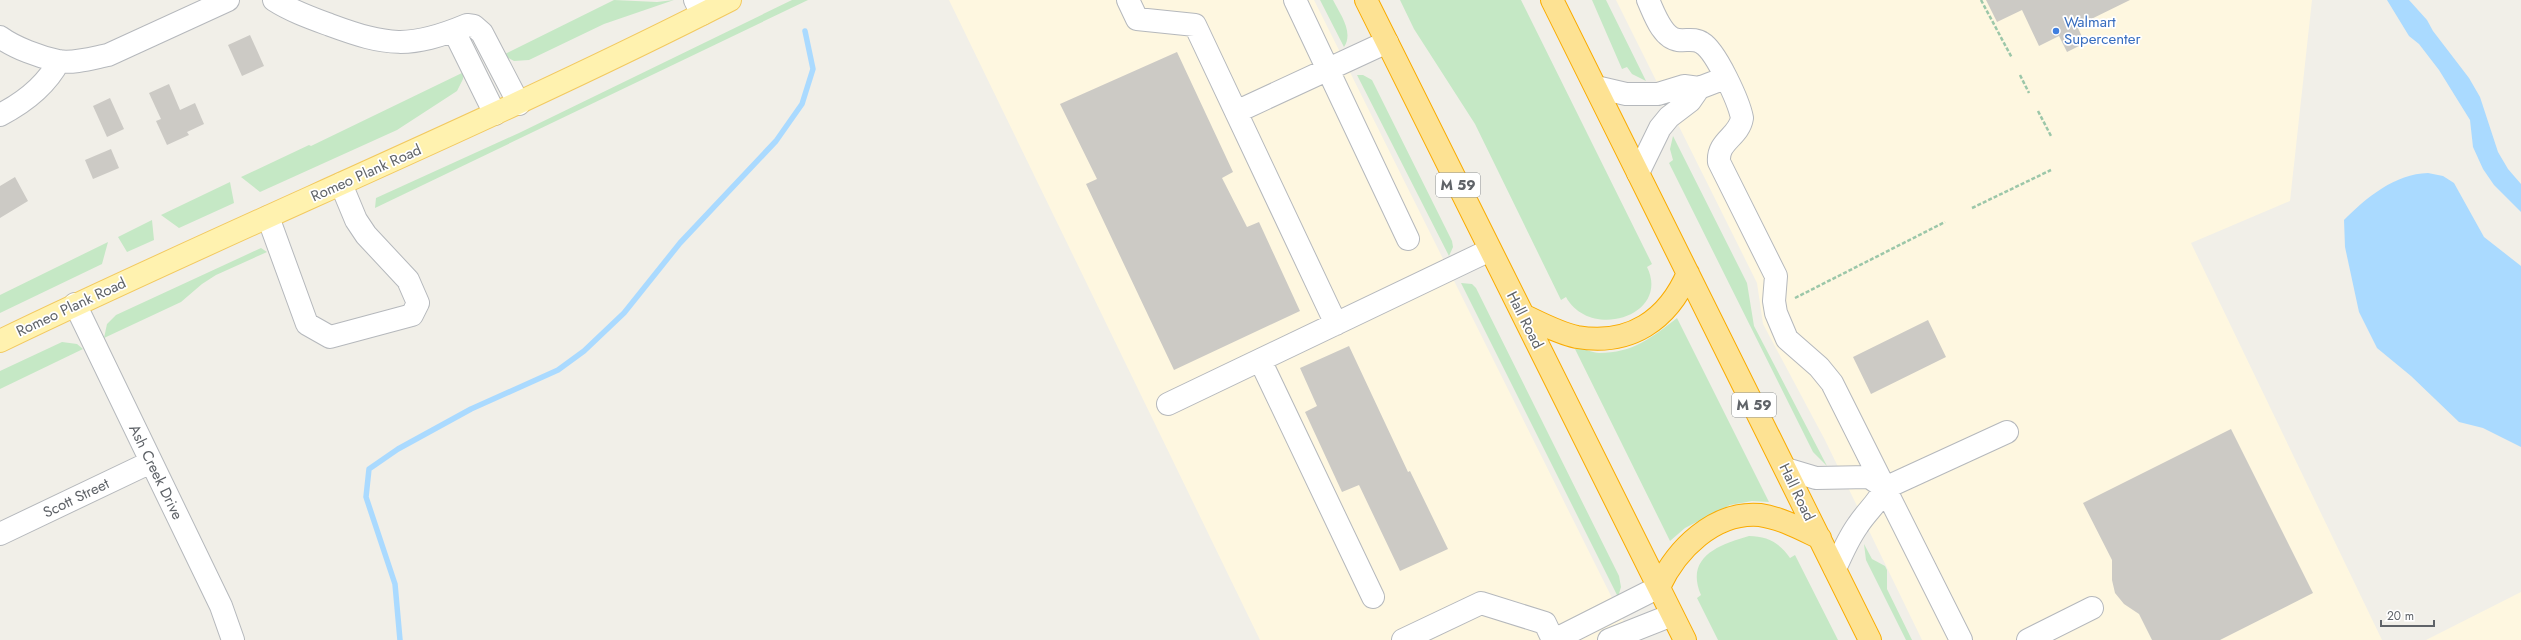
<svg xmlns="http://www.w3.org/2000/svg" width="2521" height="640" viewBox="0 0 2521 640" font-family="Jost,sans-serif">
	<style>
		.commercial { fill: #fef7e0 }
		.green { fill: #c5e8c5 }
		.water { fill: #aadaff }
		.lines { fill: none; stroke-linecap: round; stroke-linejoin: round }
		.stream { stroke: #aadaff; stroke-width: 5.5 }
		.building { fill: #cccac5 }
		.minor-casing { stroke: #b5b8bc; stroke-width: 24 }
		.major-casing { stroke: #f2c960; stroke-width: 24 }
		.highway-casing { stroke: #f9ab00; stroke-width: 24 }
		.path { stroke: #9cc7a9; stroke-width: 2.5; stroke-dasharray: 4 2; stroke-linecap: butt }
		.minor { stroke: #fff; stroke-width: 22 }
		.major { stroke: #fff2af; stroke-width: 22 }
		.highway { stroke: #fde293; stroke-width: 22 }
		.shop-dot { fill: #3f7fe0; stroke: #fff; stroke-width: 1.5 }
		.labels { text-anchor: middle; stroke-width: 3.5; stroke-linejoin: round; paint-order: stroke }
		.shield { fill: #fff; stroke: #8f9295; stroke-width: 1 }
		.shield-label { font-size: 14px; font-weight: bold; fill: #5f6368 }
		.shop-label { font-size: 15px; fill: #366cbe; stroke: #fff; text-anchor: start }
		.street-label { font-size: 15px; fill: #5f6368; stroke: #fff }
	</style>
	<rect width="100%" height="100%" fill="#f1efe8"/>
	<!-- commercial -->
	<path class="commercial" d="M949 0H1314L1633 640H1260Z
		M1616 0H2312L2290 201 2191 243 2382 640H1922L1825 440 1763 324 1757 283Z
		M2521 592V640H2426Z"/>
	<!-- green -->
	<path class="green" d="M614 0 657 2 674 0 604 24 529 60 514 61 503 55Z
		M792 0H808L375 208 376 198 519 133Z
		M1320 0H1333C1340 14 1354 32 1344 47Z
		M1400 0H1521L1652 264 1647 267C1671 316 1590 341 1566 297L1561 300 1475 124 1414 29Z
		M1592 0H1606L1646 81 1632 74 1627 67 1622 69Z
		M464 72 463 79 457 91 397 130 260 192 241 177 309 145 311 146Z
		M1357 75H1363L1372 80 1452 241 1453 247 1449 256Z
		M1673 136 1747 283 1754 326 1827 466 1813 452 1669 163 1673 160 1670 149Z
		M230 182 234 203 179 228 161 215Z
		M152 220 154 240 127 252 118 237Z
		M108 242 102 264 0 313V295Z
		M261 248 267 252 216 275 202 284 181 302 104 338 107 324 116 315Z
		M1461 283 1472 284 1476 288 1619 576 1621 587 1618 597Z
		M1677 318 1769 502 1752 501 1730 505 1685 528 1670 541 1575 349C1580 346 1592 353 1599 353 1633 353 1651 338 1677 318Z
		M62 342 77 344 83 349 0 389V371Z
		M1749 536C1767 536 1780 543 1790 558L1795 555 1838 640H1718L1697 598 1701 595C1685 558 1717 545 1749 536Z
		M1864 544 1872 559 1885 566 1887 570V589L1912 640H1906L1866 560Z"/>
	<!-- water -->
	<path class="water" d="M2387 0H2409L2427 20 2433 31 2469 78 2480 97 2498 152 2508 169 2521 184V212L2494 185 2483 169 2473 147 2470 120 2439 70 2419 44 2409 36Z
		M2428 173 2443 176 2454 183 2484 237 2521 266V447L2483 428 2459 422 2411 376 2377 348 2359 312 2345 247 2344 220C2367 197 2395 174 2428 173Z"/>
	<g class="lines">
		<!-- stream -->
		<path class="stream" d="M400 640 395 584 366 497 369 469 398 449 471 409 558 370 584 351 624 313 680 243 776 141 802 104 813 69 805 31"/>
	</g>
	<!-- building -->
	<path class="building" d="M1986 0H2130L2077 26 2085 43 2067 52 2059 36 2039 46 2022 10 1997 22Z
		M250 35 264 66 242 76 228 45Z
		M1177 52 1233 172 1222 178 1247 227 1259 222 1300 311 1174 370 1086 184 1097 179 1060 104Z
		M169 84 180 110 195 103 204 124 187 132 189 135 167 145 156 121 161 119 149 93Z
		M110 98 124 129 107 137 93 106Z
		M111 149 119 168 93 179 85 160Z
		M15 177 28 201 0 218V186Z
		M1928 320 1946 357 1871 394 1853 357Z
		M1349 346 1408 472 1410 471 1448 549 1400 571 1359 485 1342 492 1305 412 1317 406 1300 368Z
		M2231 429 2313 593 2220 640H2152L2139 614 2124 604 2115 593 2112 580V560L2083 503Z"/>
	<g class="lines">
		<defs>
			<path id="minor" d="M274 0C291 11 311 18 330 25 387 46 410 49 467 25L474 26 482 33 519 104
				M695 0 702 14
				M1128 0 1137 19 1195 25 1336 324
				M1295 0 1408 239
				M1648 0C1654 13 1662 38 1678 40 1687 41 1695 38 1702 43 1716 51 1739 102 1742 118 1739 137 1717 141 1719 162L1776 276 1774 301 1776 313 1787 339 1819 367 1832 383 1961 640
				M454 31 495 114
				M0 37C15 48 40 57 58 61 73 64 93 58 108 55L228 0
				M1596 87 1626 94H1658L1684 86 1699 88 1725 78
				M1236 112 1387 42
				M0 115C25 102 46 86 59 61
				M1638 173 1660 128 1669 117 1690 101 1699 88
				M268 217 307 324 330 337 412 315 418 303 408 280 366 235 356 220 341 184
				M75 304 221 606 233 640
				M1260 360 1373 597
				M1168 404 1490 250
				M1786 469 1816 478 1869 477 1885 488C1877 504 1868 510 1858 525 1848 539 1842 553 1835 569
				M1885 488 2007 432
				M0 534 151 462
				M1403 640 1481 603 1545 623 1553 640
				M1554 640 1659 587
				M1609 640 1672 615
				M2028 640 2092 608"/>
			<path id="major" d="M0 341C242 224 491 122 730 0"/>
			<path id="highway" d="M1366 0 1685 640
				M1552 0 1870 640
				M1523 315C1540 323 1558 333 1577 337 1630 346 1668 320 1688 273
				M1659 587C1676 550 1714 511 1760 515 1781 518 1801 529 1820 538"/>
		</defs>
		<!-- minor casing -->
		<use href="#minor" class="minor-casing"/>
		<!-- major casing -->
		<use href="#major" class="major-casing"/>
		<!-- highway casing -->
		<use href="#highway" class="highway-casing"/>
		<!-- path -->
		<path class="path" d="M1981 0 2012 58
			M2020 75 2029 93
			M2038 111 2051 136
			M1972 208 2051 170
			M1795 298 1945 222"/>
		<!-- minor -->
		<use href="#minor" class="minor"/>
		<!-- major -->
		<use href="#major" class="major"/>
		<!-- highway -->
		<use href="#highway" class="highway"/>
	</g>
	<!-- markers -->
	<circle class="shop-dot" cx="2056" cy="31" r="4"/>
	<g class="labels">
		<!-- shield labels -->
		<g class="shield">
			<rect x="1436" y="173" width="44" height="24" rx="3"/>
			<rect x="1732" y="393" width="44" height="24" rx="3"/>
		</g>
		<g class="shield-label">
			<text x="1458" y="190">M 59</text>
			<text x="1754" y="410">M 59</text>
		</g>
		<!-- shop labels -->
		<g class="shop-label">
			<text x="2064" y="27">Walmart<tspan x="2064" dy="17">Supercenter</tspan></text>
		</g>
		<!-- street labels -->
		<g class="street-label">
			<text transform="translate(366 173) rotate(-24)" y="5">Romeo Plank Road</text>
			<text transform="translate(71 307) rotate(-25)" y="5">Romeo Plank Road</text>
			<text transform="translate(1525 320) rotate(63)" y="5">Hall Road</text>
			<text transform="translate(156 472) rotate(64)" y="5">Ash Creek Drive</text>
			<text transform="translate(1797 492) rotate(64)" y="5">Hall Road</text>
			<text transform="translate(76 498) rotate(-26)" y="5">Scott Street</text>
		</g>
	</g>
	<!-- scale -->
	<path d="M2381 620v6h53v-6" fill="none" stroke="#5f6368" stroke-width="2"/>
	<text x="2387" y="620" font-size="12" fill="#5f6368" stroke="#ffffff" stroke-width="3" paint-order="stroke">20 m</text>
</svg>
